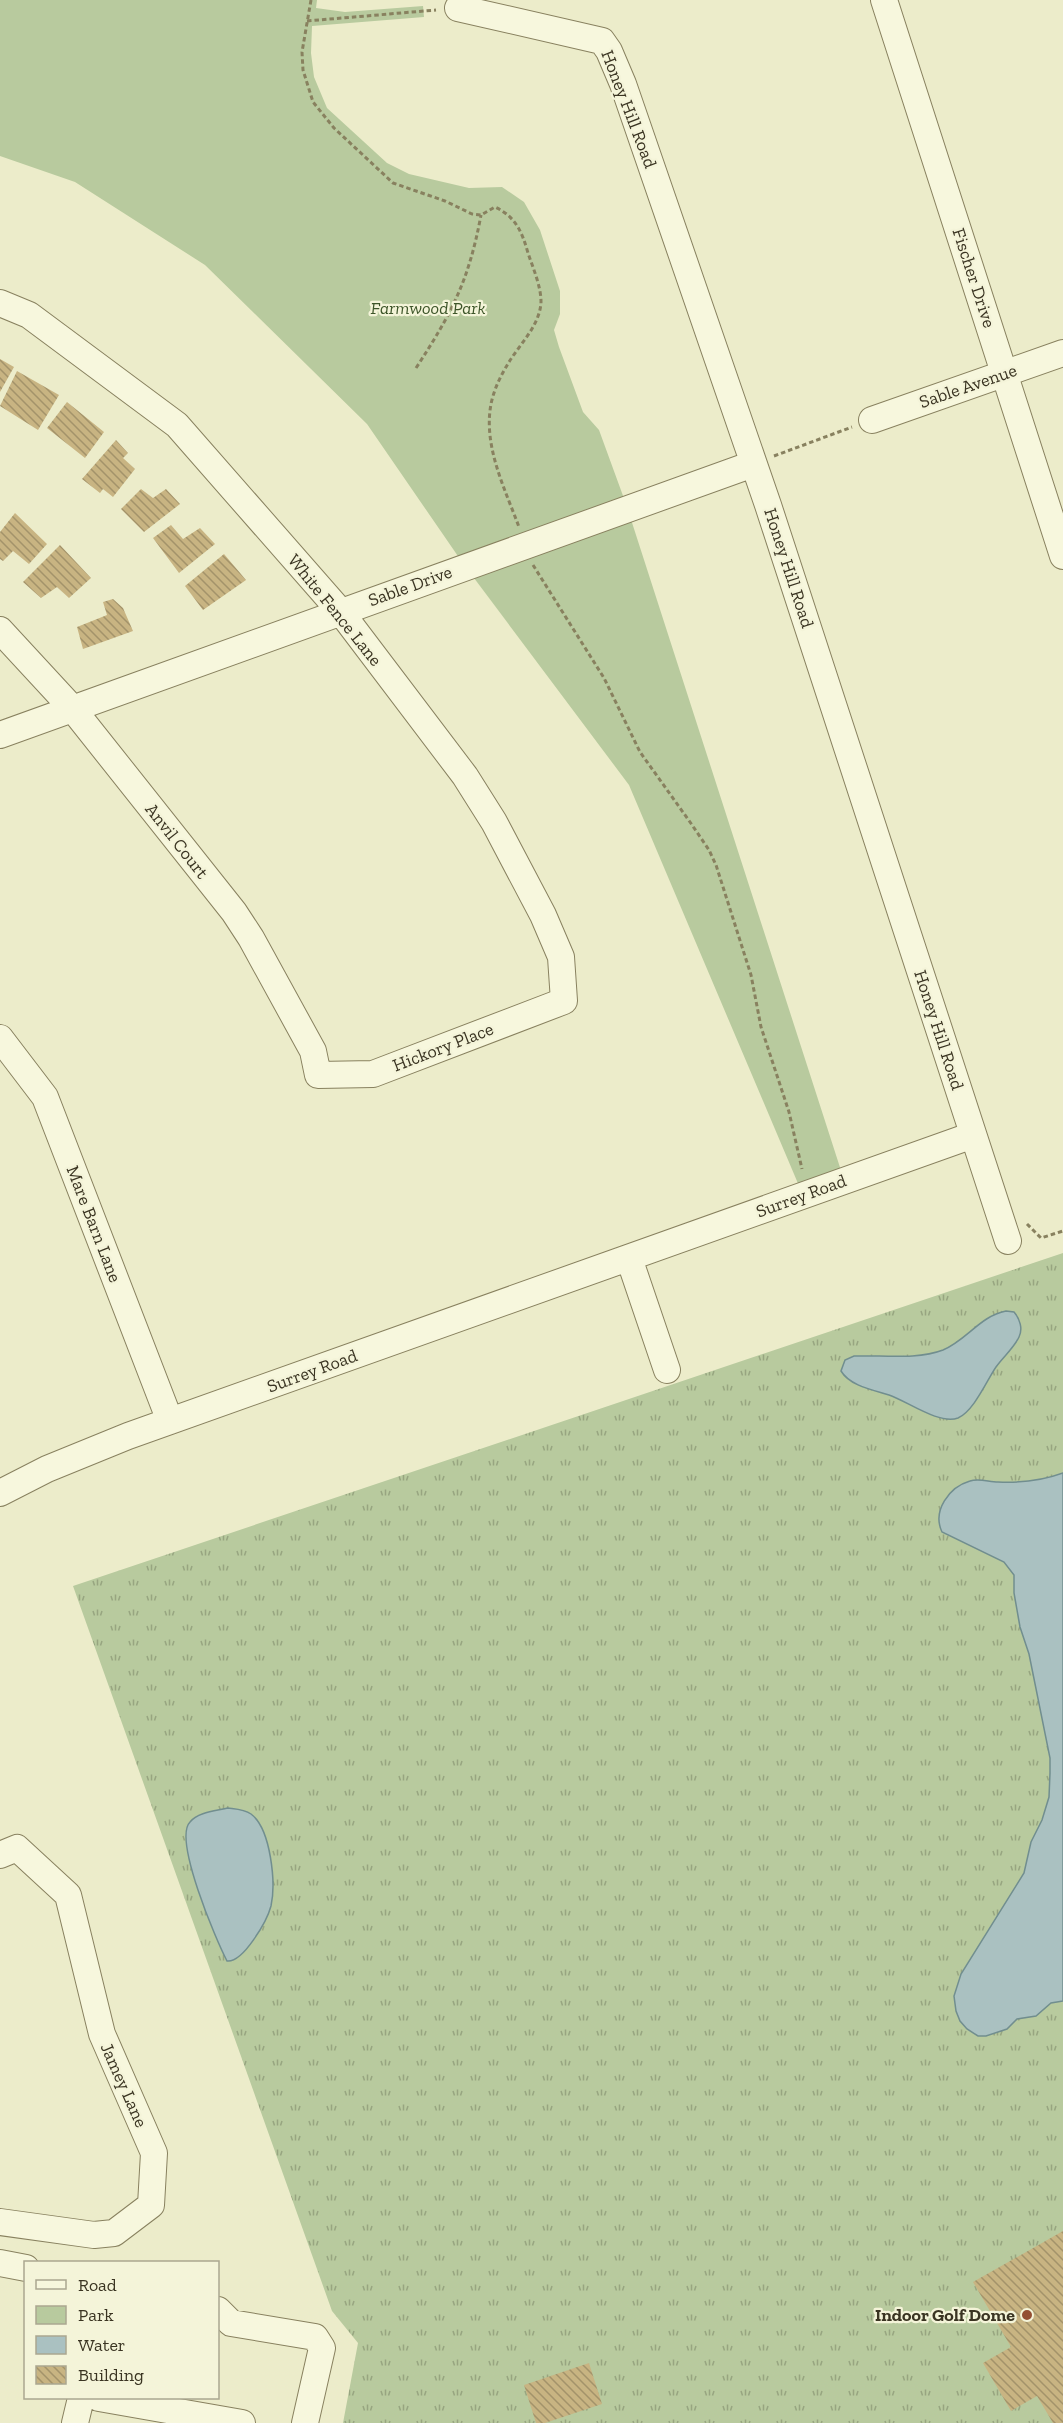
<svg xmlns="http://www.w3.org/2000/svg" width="1063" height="2423" viewBox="0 0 1063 2423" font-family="'Zilla Slab',serif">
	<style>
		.grass { fill: url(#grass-tufts) }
		.park { fill: #b8ca9e }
		.water { fill: #aac1c1; stroke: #718e8f; stroke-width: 1.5 }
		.building { fill: url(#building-back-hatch) }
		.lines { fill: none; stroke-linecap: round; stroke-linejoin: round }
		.minor-casing { stroke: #88815f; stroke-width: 28 }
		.path { stroke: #88815f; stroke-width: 3; stroke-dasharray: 4.5 3; stroke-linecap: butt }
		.minor { stroke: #f7f7dd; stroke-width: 26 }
		.poi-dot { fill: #944f33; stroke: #f4f4d9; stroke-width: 2 }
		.labels { text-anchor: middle; stroke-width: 4.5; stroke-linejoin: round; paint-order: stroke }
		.street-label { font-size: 18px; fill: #3a3422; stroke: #f4f4d9 }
		.park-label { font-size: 18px; font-style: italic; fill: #3d5529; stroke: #f4f4d9 }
		.poi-label { font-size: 18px; font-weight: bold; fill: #3a3422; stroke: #f4f4d9; text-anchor: end }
	</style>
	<defs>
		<pattern id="grass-tufts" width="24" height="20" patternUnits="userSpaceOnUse" patternTransform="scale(1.5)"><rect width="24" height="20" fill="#b8ca9e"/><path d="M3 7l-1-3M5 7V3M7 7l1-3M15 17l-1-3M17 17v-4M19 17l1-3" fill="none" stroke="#97a580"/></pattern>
		<pattern id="building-back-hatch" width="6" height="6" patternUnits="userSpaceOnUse" patternTransform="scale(1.5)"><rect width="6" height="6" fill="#c8b482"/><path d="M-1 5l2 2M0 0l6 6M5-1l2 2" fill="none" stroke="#a3936a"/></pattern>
	</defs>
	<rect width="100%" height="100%" fill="#ececca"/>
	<!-- grass -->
	<path class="grass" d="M1063 1253V2423H343L358 2343 332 2311 73 1586Z"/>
	<!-- park -->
	<path class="park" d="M0 0H317L316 8 345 12 423 6 424 17 312 26 311 53 314 77 327 108 387 163 409 174 469 188 502 187 524 202 540 230 560 291V314L554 330 559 347 583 412 599 430 626 504 846 1186 805 1200 629 785 462 562 367 424 205 265 75 182 0 156Z"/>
	<!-- water -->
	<path class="water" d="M1006 1311 1014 1312C1020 1319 1023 1329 1019 1337 1014 1348 1003 1357 996 1367 987 1380 974 1411 958 1418 939 1425 907 1401 889 1395 873 1390 850 1386 841 1371L845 1360 854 1356C882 1355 917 1360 943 1350 967 1340 980 1316 1006 1311Z
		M1063 1473V2001L1051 2003 1036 2016 1017 2019 1007 2029 986 2036H978L967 2029 960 2021 956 2011 954 1996 961 1974 1024 1873 1031 1842 1042 1820 1049 1797 1050 1773V1758L1029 1654 1020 1627 1014 1593V1575L1004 1562 942 1532C932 1511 949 1487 970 1481 979 1478 989 1482 998 1482 1019 1483 1044 1480 1063 1473Z
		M228 1808C236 1809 244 1809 251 1814 271 1829 276 1883 271 1906 267 1921 243 1963 227 1961 216 1940 173 1839 190 1822 198 1812 216 1811 228 1808Z"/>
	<!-- building -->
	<path class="building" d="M0 359 14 367 0 392Z
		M17 371 59 395 38 430 0 406Z
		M67 402 104 432 85 458 47 428Z
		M116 440 128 453 123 458 135 469 113 497 103 489 100 493 82 479Z
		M141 489 153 498 166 489 180 504 144 532 121 509Z
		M15 513 47 544 29 564 13 551 3 561 0 559V532Z
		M171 525 183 539 200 528 215 544 179 573 153 538Z
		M60 545 91 578 69 598 57 587 41 598 23 582Z
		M224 554 246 580 203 610 185 586Z
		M113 599 123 608 133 631 83 649 77 627 107 615 103 602Z
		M1063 2231V2423H1053L1037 2396 1011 2411 983 2363 1011 2347 973 2282Z
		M589 2363 602 2404 545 2423H536L524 2385Z"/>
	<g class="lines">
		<defs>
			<path id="minor" d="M884 0 1063 556
				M458 8 602 41 609 51 623 84 768 505 1008 1241
				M0 303 29 315 177 425 340 611 465 776 494 822 543 915 561 957 564 1001 373 1074 318 1075 313 1051 251 938 234 912 72 708 0 630
				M872 420 1063 353
				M0 735 753 464
				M0 1038 45 1097 170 1421
				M629 1258 667 1370
				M0 1493 47 1469 128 1436 973 1135
				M0 1855 17 1848 68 1895 102 2034 154 2153 151 2205 114 2233 94 2235 0 2222
				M0 2263 26 2268
				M218 2310 231 2323 315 2337 322 2348 305 2423
				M99 2398 242 2423
				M75 2423 81 2398"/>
		</defs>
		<!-- minor casing -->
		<use href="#minor" class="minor-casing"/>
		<!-- path -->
		<path class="path" d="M311 0 302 52 303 70 313 102 334 128 393 183 445 201 472 214 481 215 495 207C516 217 522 232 528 253 533 268 541 286 541 302 540 325 520 344 509 362 501 375 494 389 491 404 483 446 505 489 519 527
			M307 21 436 10
			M416 368C452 313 469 280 481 215
			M774 456 852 427
			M533 565 604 678 640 752 690 822 709 850 716 865 751 975 761 1027 789 1112 802 1169
			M1027 1224 1041 1238 1063 1231"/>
		<!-- minor -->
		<use href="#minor" class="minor"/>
	</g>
	<!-- markers -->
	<circle class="poi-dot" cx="1027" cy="2315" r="6"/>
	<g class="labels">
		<!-- street labels -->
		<g class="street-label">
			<text transform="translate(629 109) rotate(69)" y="6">Honey Hill Road</text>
			<text transform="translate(974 278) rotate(72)" y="6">Fischer Drive</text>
			<text transform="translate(968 386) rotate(-19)" y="6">Sable Avenue</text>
			<text transform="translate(789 568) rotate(72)" y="6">Honey Hill Road</text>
			<text transform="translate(410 586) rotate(-20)" y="6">Sable Drive</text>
			<text transform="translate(335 610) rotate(51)" y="6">White Fence Lane</text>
			<text transform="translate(177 841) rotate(52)" y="6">Anvil Court</text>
			<text transform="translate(939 1030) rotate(72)" y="6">Honey Hill Road</text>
			<text transform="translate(443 1047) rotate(-21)" y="6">Hickory Place</text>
			<text transform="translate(801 1196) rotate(-20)" y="6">Surrey Road</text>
			<text transform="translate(94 1224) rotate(69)" y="6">Mare Barn Lane</text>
			<text transform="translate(312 1371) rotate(-20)" y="6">Surrey Road</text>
			<text transform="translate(124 2085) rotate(66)" y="6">Jamey Lane</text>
		</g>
		<!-- park labels -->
		<g class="park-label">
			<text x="428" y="314">Farmwood Park</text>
		</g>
		<!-- poi labels -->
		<g class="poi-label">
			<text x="1015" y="2321">Indoor Golf Dome</text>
		</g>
	</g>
	<!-- legend -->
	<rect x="24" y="2261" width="195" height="138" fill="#f4f4d9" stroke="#aaa790" stroke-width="1.5"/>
	<rect x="36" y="2280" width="30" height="9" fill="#f7f7dd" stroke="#aaa790" stroke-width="1.5"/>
	<text x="78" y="2291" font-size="18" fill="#3a3422">Road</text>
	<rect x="36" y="2306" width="30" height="18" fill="#b8ca9e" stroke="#aaa790" stroke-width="1.5"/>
	<text x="78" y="2321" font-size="18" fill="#3a3422">Park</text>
	<rect x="36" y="2336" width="30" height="18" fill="#aac1c1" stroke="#aaa790" stroke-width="1.5"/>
	<text x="78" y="2351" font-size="18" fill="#3a3422">Water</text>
	<rect x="36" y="2366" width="30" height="18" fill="url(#building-back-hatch)" stroke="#aaa790" stroke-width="1.5"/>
	<text x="78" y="2381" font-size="18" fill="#3a3422">Building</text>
</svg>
